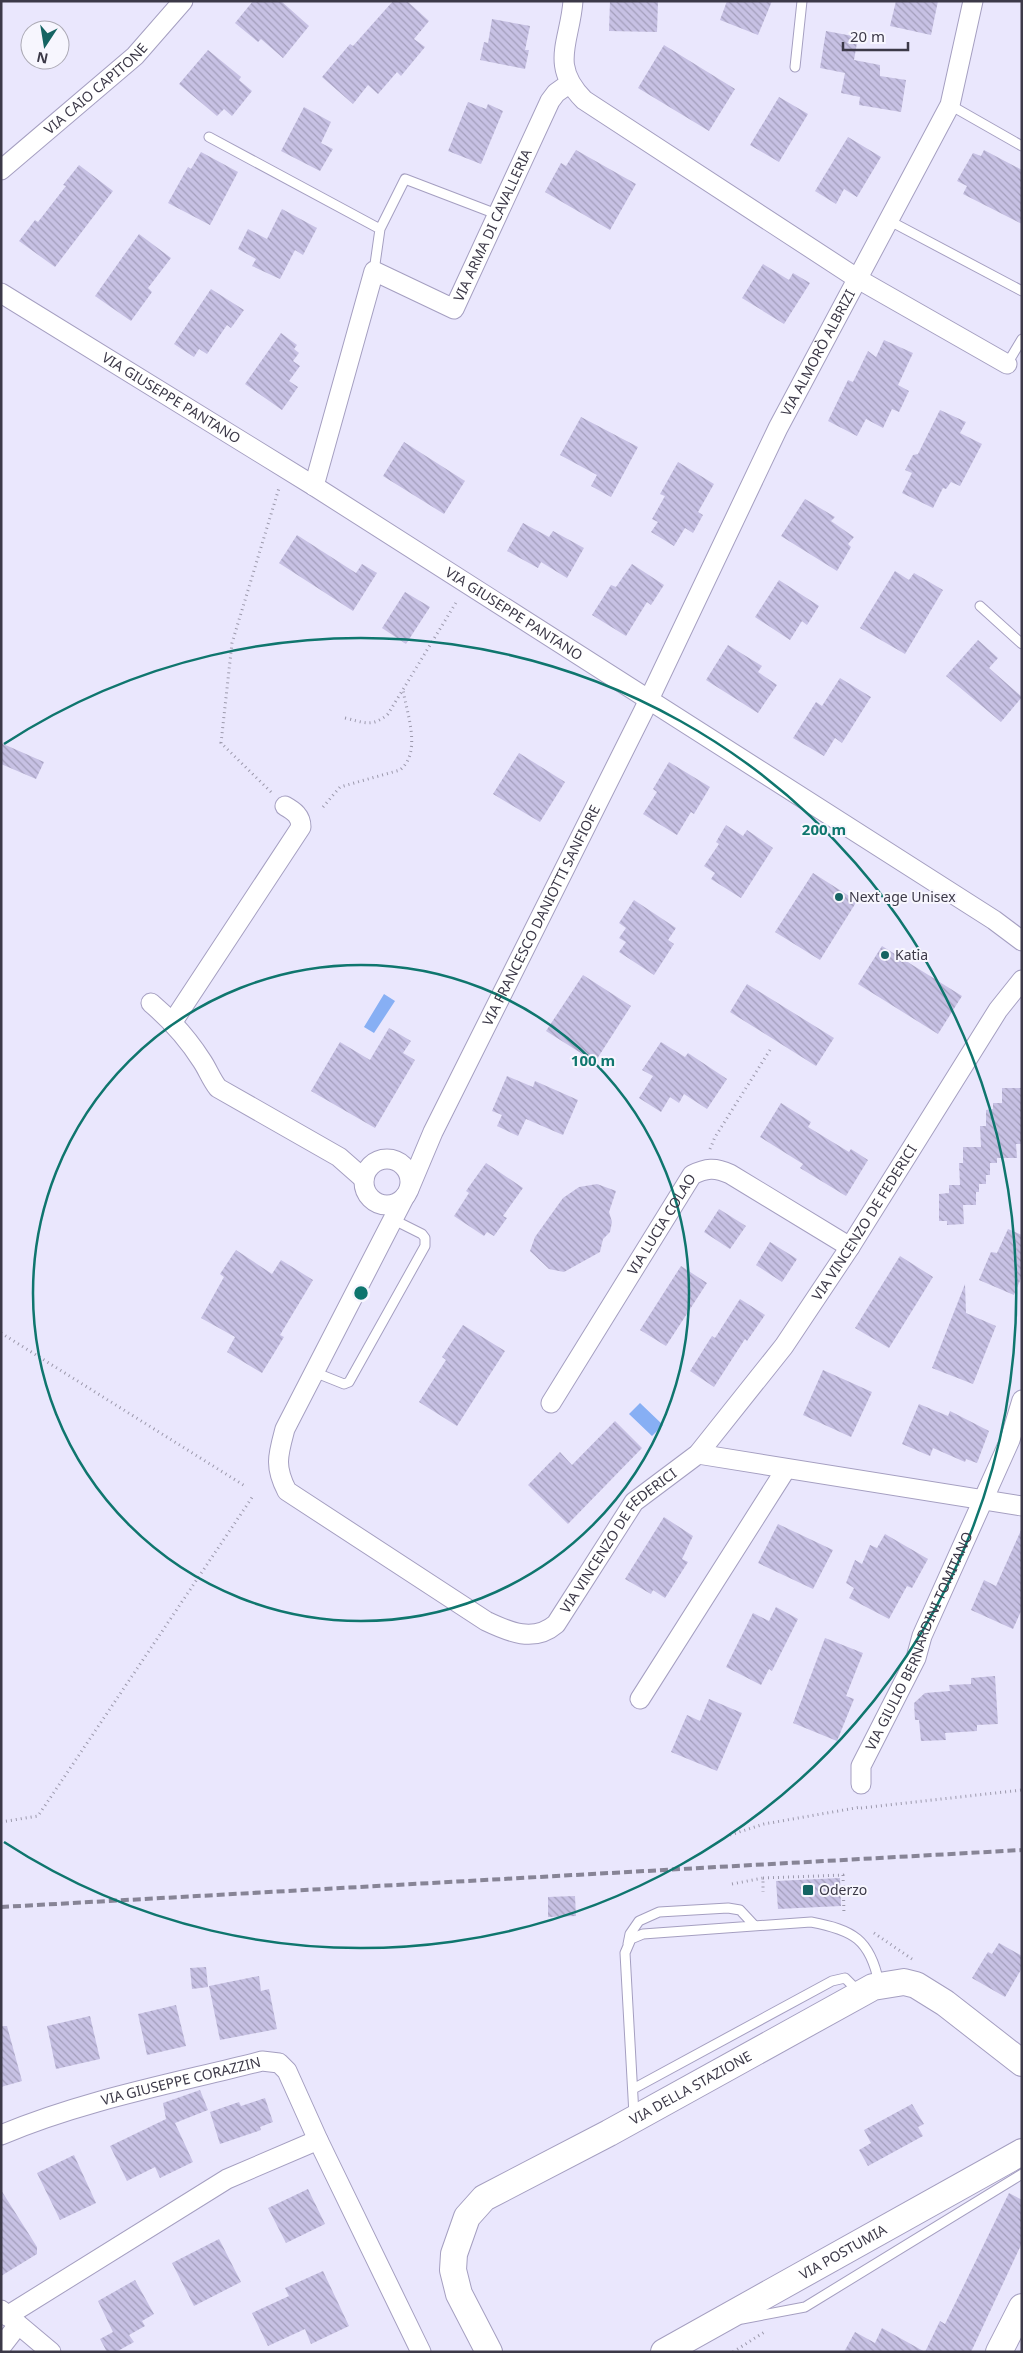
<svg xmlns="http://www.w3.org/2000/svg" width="1023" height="2353" viewBox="0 0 1023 2353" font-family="'Noto Sans',sans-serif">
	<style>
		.water { fill: #87aff4 }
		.building { fill: url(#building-back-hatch) }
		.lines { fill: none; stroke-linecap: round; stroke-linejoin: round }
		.lane-casing { stroke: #a59fc1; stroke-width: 11 }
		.street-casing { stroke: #a59fc1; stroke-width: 21 }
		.secondary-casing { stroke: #a59fc1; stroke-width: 28 }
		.path { stroke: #9c99ac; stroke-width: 3; stroke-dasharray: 1 4; stroke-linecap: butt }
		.lane { stroke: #fff; stroke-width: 9 }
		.street { stroke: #fff; stroke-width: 19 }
		.secondary { stroke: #fff; stroke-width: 26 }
		.rail { stroke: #878496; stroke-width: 4; stroke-dasharray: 8 4; stroke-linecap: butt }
		.ring { fill: none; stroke: #0f766e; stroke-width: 2.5 }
		.poi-dot { fill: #156463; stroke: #f7f6fe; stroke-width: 2 }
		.labels { text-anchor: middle; stroke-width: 4; stroke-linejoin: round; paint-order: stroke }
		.street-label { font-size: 14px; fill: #3c3948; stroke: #f7f6fe }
		.poi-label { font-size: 14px; fill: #3c3948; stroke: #f7f6fe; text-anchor: start }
		.centre { fill: #0f766e; stroke: #f7f6fe; stroke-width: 2.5 }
		.ring-label { font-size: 15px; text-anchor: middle; font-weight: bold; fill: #0f766e; stroke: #f7f6fe; stroke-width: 4; stroke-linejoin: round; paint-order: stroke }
	</style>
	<defs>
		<pattern id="building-back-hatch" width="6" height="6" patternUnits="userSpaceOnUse" patternTransform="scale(1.25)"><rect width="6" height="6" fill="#c7c1e4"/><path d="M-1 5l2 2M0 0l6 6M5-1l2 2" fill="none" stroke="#a39ebb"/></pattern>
	</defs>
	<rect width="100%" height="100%" fill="#eae7fd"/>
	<!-- water -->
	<path class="water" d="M384 994 395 1001 374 1033 364 1027Z
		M640 1403 663 1425 652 1436 629 1414Z"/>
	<!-- building -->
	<path class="building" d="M253 1H281L309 26 283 58 261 39 258 42 235 23Z
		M393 1H407L429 21 414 39 425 47 401 76 397 72 378 94 368 85 353 104 322 77 350 44 353 46Z
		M610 1H658L657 32 609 31Z
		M727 1H772L758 35 720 20Z
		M896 1H938L931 35 890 26Z
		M492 19 530 26 525 50H529L525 69 480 60 484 42 488 43Z
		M826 31 858 37 854 60 880 65V76L906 80 901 112 859 105 860 97 841 93 845 73 820 68Z
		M664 45 735 89 709 131 638 88Z
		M208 50 241 77 239 80 252 91 232 116 224 109 217 116 179 84Z
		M779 97 808 114 779 162 750 145Z
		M468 102 486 109 488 104 503 111 481 164 448 151Z
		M304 107 331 122 321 143 333 149 320 171 281 151Z
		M848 137 881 157 857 197 844 189 836 204 815 191Z
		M576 150 636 184 610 230 545 192 561 163 566 166Z
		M984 150 1022 170V224L963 194 967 186 957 181 973 153 981 156Z
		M201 152 238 172 210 225 168 203 188 167 191 169Z
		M79 165 113 191 55 267 19 241 35 220 38 222 66 186 63 185Z
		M282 209 317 228 303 255 295 250 280 279 252 266 256 259 238 249 248 229 267 239Z
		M139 234 171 258 148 288 152 292 131 321 95 296Z
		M763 264 789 280 793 273 810 283 784 324 742 298Z
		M211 289 244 310 231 328 227 325 207 354 199 349 194 357 174 344Z
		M281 333 297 345 294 349 299 353 293 361 300 366 289 381 298 387 282 410 245 384Z
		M884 340 913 353 898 385 909 391 899 412 892 409 883 428 866 419 857 436 828 421 848 380 853 382 868 351 876 357Z
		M940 410 966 422 960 433 982 444 960 486 951 482 946 489 943 488 933 508 902 493 912 473 905 470 913 455 918 454Z
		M581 417 638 447 611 497 591 486 597 475 560 455Z
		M404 442 465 481 444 514 383 476Z
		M678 462 714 484 698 512 703 515 693 533 685 528 674 546 651 532 658 522 652 519 665 496 660 494Z
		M805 499 835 517 831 521 854 537 848 544 851 547 837 571 781 536Z
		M523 523 549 537 553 531 584 548 567 578 541 562 538 568 507 551Z
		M297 535 356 573 362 564 377 573 353 611 279 563Z
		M632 564 664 585 651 605 647 602 626 636 592 615 611 585 616 587Z
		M895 571 909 580 914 573 943 590 905 654 860 628Z
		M779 580 819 606 807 625 802 621 790 640 755 617Z
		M405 592 430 607 406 644 382 628Z
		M978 640 998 658 989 668 1022 697 1001 722 946 676Z
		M728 645 762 666 758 672 777 685 758 713 706 680Z
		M840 678 871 697 842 743 835 738 824 756 793 738 816 702 822 706Z
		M1 743 44 762 36 779 1 764Z
		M519 753 565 782 540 822 493 794Z
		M669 762 710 787 694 814 691 812 677 835 643 814 657 792 653 789Z
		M726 825 743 836 747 830 773 848 741 898 711 879 715 873 704 866 719 844 716 842Z
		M813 873 857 901 820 960 775 932Z
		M634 900 676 928 668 940 674 944 654 975 619 952 626 942 619 938 626 928 619 923Z
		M882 946 962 996 938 1034 858 984Z
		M583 975 631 1006 595 1062 546 1031Z
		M747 984 834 1038 816 1066 730 1012Z
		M389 1028 411 1041 403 1053 415 1060 375 1128 311 1091 340 1042 370 1060Z
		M661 1042 685 1057 688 1053 727 1079 707 1109 684 1094 679 1103 670 1097 661 1112 639 1098 653 1076 642 1070Z
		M507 1076 533 1087 535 1081 578 1100 563 1135 526 1119 518 1136 497 1126 502 1115 492 1111Z
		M1002 1088H1022V1144H1016L1017 1158H997V1163H990V1175H986V1184H979V1192H976V1205H963L964 1224 947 1225V1221H939V1194L949 1193V1185H960L959 1163H963V1147H981L980 1126H986V1110L993 1109V1103H1002Z
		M781 1103 811 1122 808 1127 849 1152 851 1149 868 1160 846 1196 800 1168 803 1164 760 1137Z
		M486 1163 523 1188 503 1216 507 1218 494 1236 487 1232 484 1236 454 1216 469 1193 466 1191Z
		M597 1184 616 1191 609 1212 612 1222 610 1232 603 1239 600 1252 564 1272 549 1269 530 1251 535 1237 563 1198 579 1187Z
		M719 1209 746 1226 730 1249 704 1232Z
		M1008 1229 1022 1235V1276L1014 1295 979 1280 991 1252 997 1253Z
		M770 1242 797 1259 782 1282 756 1265Z
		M236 1250 272 1274 281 1260 313 1280 280 1335 284 1337 262 1373 227 1352 235 1337 201 1318 224 1277 220 1274Z
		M900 1256 933 1277 889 1348 855 1328Z
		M681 1266 707 1283 666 1346 640 1330Z
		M965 1284 966 1313 996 1326 973 1384 932 1368Z
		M740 1299 765 1315 747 1341 745 1339 714 1387 690 1371 712 1336 715 1338Z
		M463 1325 505 1351 457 1426 419 1402 446 1360 442 1357Z
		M823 1370 872 1392 851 1437 803 1415Z
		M919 1404 948 1416 950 1411 989 1431 977 1463 966 1459 965 1462 933 1448 930 1456 902 1444Z
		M615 1421 642 1448 568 1524 528 1485 560 1452 572 1465Z
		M664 1517 693 1536 682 1559 688 1562 665 1598 653 1590 651 1594 625 1579Z
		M778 1524 833 1550 813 1589 758 1563Z
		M1022 1528V1609L1013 1629 971 1610 984 1580 996 1586Z
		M885 1534 928 1559 912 1588 907 1586 889 1619 849 1598 854 1588 846 1583 855 1560 862 1564 870 1545 877 1548Z
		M776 1607 798 1619 772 1671 769 1669 761 1685 726 1667 753 1613 769 1621Z
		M825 1638 863 1653 846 1696 854 1699 837 1741 793 1723Z
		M995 1676 998 1724 977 1725V1731L945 1733 946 1740 921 1741 919 1720H915L914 1703 925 1693 950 1691 949 1685 971 1684V1678Z
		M709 1699 742 1713 717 1771 671 1752 687 1715 700 1721Z
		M840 1878 841 1906 778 1909 776 1881Z
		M575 1896 576 1916 548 1917V1897Z
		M999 1943 1022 1956V1968L1005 1997 972 1978 988 1952 992 1954Z
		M206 1967 208 1987 192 1989 190 1968Z
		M259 1976 261 1991 269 1989 277 2029 220 2040 209 1986Z
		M176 2005 186 2046 147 2055 138 2014Z
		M90 2016 100 2059 56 2069 47 2026Z
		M1 2026H7L22 2081 1 2087Z
		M200 2090 208 2110 175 2123 193 2162 160 2178 155 2167 127 2181 110 2146 166 2119 163 2103Z
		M265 2098 273 2122 260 2127 261 2130 220 2144 210 2112 239 2102 241 2106Z
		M912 2104 924 2124 918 2127 923 2136 868 2166 859 2150 871 2143 864 2130Z
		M74 2155 96 2203 60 2220 37 2173Z
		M308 2189 325 2224 286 2243 268 2208Z
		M1 2190 37 2247V2254L1 2276Z
		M1009 2193 1022 2200V2243L971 2352H844L855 2332 875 2343 882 2328 925 2352 940 2321 945 2324Z
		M219 2239 241 2282 194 2306 172 2263Z
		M323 2271 349 2326 311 2344 305 2329 268 2346 252 2313 289 2296 285 2288Z
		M135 2280 154 2314 142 2321 145 2326 129 2335 134 2342 116 2352H107L100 2339 113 2332 98 2301Z"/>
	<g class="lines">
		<defs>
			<path id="lane" d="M795 67 802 1
				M950 105 1022 146
				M209 137 380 229
				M888 220 1022 291
				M374 271 380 229 405 179 499 215
				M1007 364 1022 339
				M980 606 1022 644
				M314 1372 344 1384 349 1382 425 1246V1238L422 1234 394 1220
				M628 1944 630 1934 639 1921 659 1912 728 1908 740 1910 754 1925
				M633 2089 832 1981 845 1978 852 1985 856 1994
				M634 2115 625 1953 631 1939 643 1934 811 1922C853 1930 870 1939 879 1983
				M742 2319 805 2307 1022 2174"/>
			<g id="street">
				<path d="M573 1C570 42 549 65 584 100L858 279 1007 364"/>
				<path id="s1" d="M1 170 135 56 183 1"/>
				<path id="s2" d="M1 293 314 486 994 920 1022 941"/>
				<path id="s3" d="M314 486 374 271 454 309 550 101 556 93 570 83"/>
				<path d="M151 1003C171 1020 188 1039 202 1061 208 1070 211 1079 218 1088L339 1157 364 1179"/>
				<path d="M172 1023 301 827C301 816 294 811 285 806"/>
				<circle cx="387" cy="1182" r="23"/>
				<path id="s4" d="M409 1189 433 1132 643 712 778 428 950 105 973 1"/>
				<path id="s5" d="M405 1196 285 1429C278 1455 274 1466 287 1491L486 1621C509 1632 534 1643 556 1624L634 1502 698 1454 784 1346 850 1247 998 1010 1022 980"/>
				<path id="s6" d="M551 1403 692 1175C706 1168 715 1167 730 1174L850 1247"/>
				<path d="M698 1454 1022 1506"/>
				<path d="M640 1699 786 1469"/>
				<path id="s7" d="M861 1784V1766L916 1658 922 1636 1010 1440 1022 1400"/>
				<path id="s8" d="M1 2135C83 2100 176 2083 262 2061L279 2063 287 2071 318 2140 421 2352"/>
				<path d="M1 2310 51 2352"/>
				<path d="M7 2316 227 2179 318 2140"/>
				<path d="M1 2347 18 2325"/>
			</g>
			<g id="secondary">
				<path id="s9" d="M489 2352 459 2294 453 2270 454 2254 467 2217 484 2198 609 2133 873 1987 904 1982 916 1985 945 2003 1022 2063"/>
				<path id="s10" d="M664 2352 1022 2152"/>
				<path d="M999 2352 1022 2307"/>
			</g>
		</defs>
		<!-- lane casing -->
		<use href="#lane" class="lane-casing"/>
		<!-- street casing -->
		<use href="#street" class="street-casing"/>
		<!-- secondary casing -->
		<use href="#secondary" class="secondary-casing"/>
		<!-- path -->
		<path class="path" d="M345 718C363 722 372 728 388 714L457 601
			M271 792 221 743 232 643 279 488
			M323 807 340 787 400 770C422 752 407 714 403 690
			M710 1149 715 1137 770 1050
			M1 1333 245 1486
			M861 1808 1022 1790
			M1 1822 38 1816 253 1496
			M730 1835 764 1824 861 1807
			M763 1878 843 1875 844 1915
			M732 1884 763 1878V1892
			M874 1933 912 1959
			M733 2352 766 2331"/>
		<!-- lane -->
		<use href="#lane" class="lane"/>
		<!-- street -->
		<use href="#street" class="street"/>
		<!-- secondary -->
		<use href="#secondary" class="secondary"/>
		<!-- rail -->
		<path class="rail" d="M1 1907 1022 1850"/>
	</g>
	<!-- distance rings -->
	<g class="ring">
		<circle cx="361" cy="1293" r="328"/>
		<path d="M4 744A655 655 0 1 1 4 1842"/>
	</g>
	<!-- markers -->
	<g class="poi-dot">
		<circle cx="839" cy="897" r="5"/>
		<circle cx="885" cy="955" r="5"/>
		<rect x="802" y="1884" width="12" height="12" rx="2.5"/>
	</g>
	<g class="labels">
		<!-- street labels -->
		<g class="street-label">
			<text dy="5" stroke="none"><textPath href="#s1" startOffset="125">VIA CAIO CAPITONE</textPath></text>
			<text dy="5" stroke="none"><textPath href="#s3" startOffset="404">VIA ARMA DI CAVALLERIA</textPath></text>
			<text dy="5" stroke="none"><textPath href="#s4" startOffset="931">VIA ALMORÒ ALBRIZI</textPath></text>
			<text dy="5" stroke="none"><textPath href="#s2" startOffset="200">VIA GIUSEPPE PANTANO</textPath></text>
			<text dy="5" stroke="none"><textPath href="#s2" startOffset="605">VIA GIUSEPPE PANTANO</textPath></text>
			<text dy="5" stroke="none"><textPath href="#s4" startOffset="304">VIA FRANCESCO DANIOTTI SANFIORE</textPath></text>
			<text dy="5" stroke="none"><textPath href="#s5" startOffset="1149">VIA VINCENZO DE FEDERICI</textPath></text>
			<text dy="5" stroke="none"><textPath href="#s6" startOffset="210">VIA LUCIA COLAO</textPath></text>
			<text dy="5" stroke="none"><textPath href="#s5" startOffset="744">VIA VINCENZO DE FEDERICI</textPath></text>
			<text dy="5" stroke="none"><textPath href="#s7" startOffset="156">VIA GIULIO BERNARDINI TOMITANO</textPath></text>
			<text dy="5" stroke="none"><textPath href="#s8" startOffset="188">VIA GIUSEPPE CORAZZIN</textPath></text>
			<text dy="5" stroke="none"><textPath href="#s9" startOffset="405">VIA DELLA STAZIONE</textPath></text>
			<text dy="5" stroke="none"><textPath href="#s10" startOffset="205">VIA POSTUMIA</textPath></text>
		</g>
		<!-- poi labels -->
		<g class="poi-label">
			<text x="849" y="902">Next age Unisex</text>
			<text x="895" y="960">Katia</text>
			<text x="819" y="1895">Oderzo</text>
		</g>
	</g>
	<circle cx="361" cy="1293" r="8" class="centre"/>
	<g class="ring-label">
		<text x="824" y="835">200 m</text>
		<text x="593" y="1066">100 m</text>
	</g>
	<!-- border -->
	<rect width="1023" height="2353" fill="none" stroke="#3c3948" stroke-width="5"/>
	<!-- north arrow -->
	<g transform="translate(45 45) rotate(192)"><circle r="24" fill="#f7f6fe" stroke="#acaab5"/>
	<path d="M0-4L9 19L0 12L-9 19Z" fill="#156463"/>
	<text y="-8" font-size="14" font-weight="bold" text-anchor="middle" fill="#3c3948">N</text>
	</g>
	<!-- scale -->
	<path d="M843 42v8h65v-8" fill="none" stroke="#3c3948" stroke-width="2.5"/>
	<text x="850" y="42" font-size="15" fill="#3c3948" stroke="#f7f6fe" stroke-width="4" paint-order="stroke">20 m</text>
</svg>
